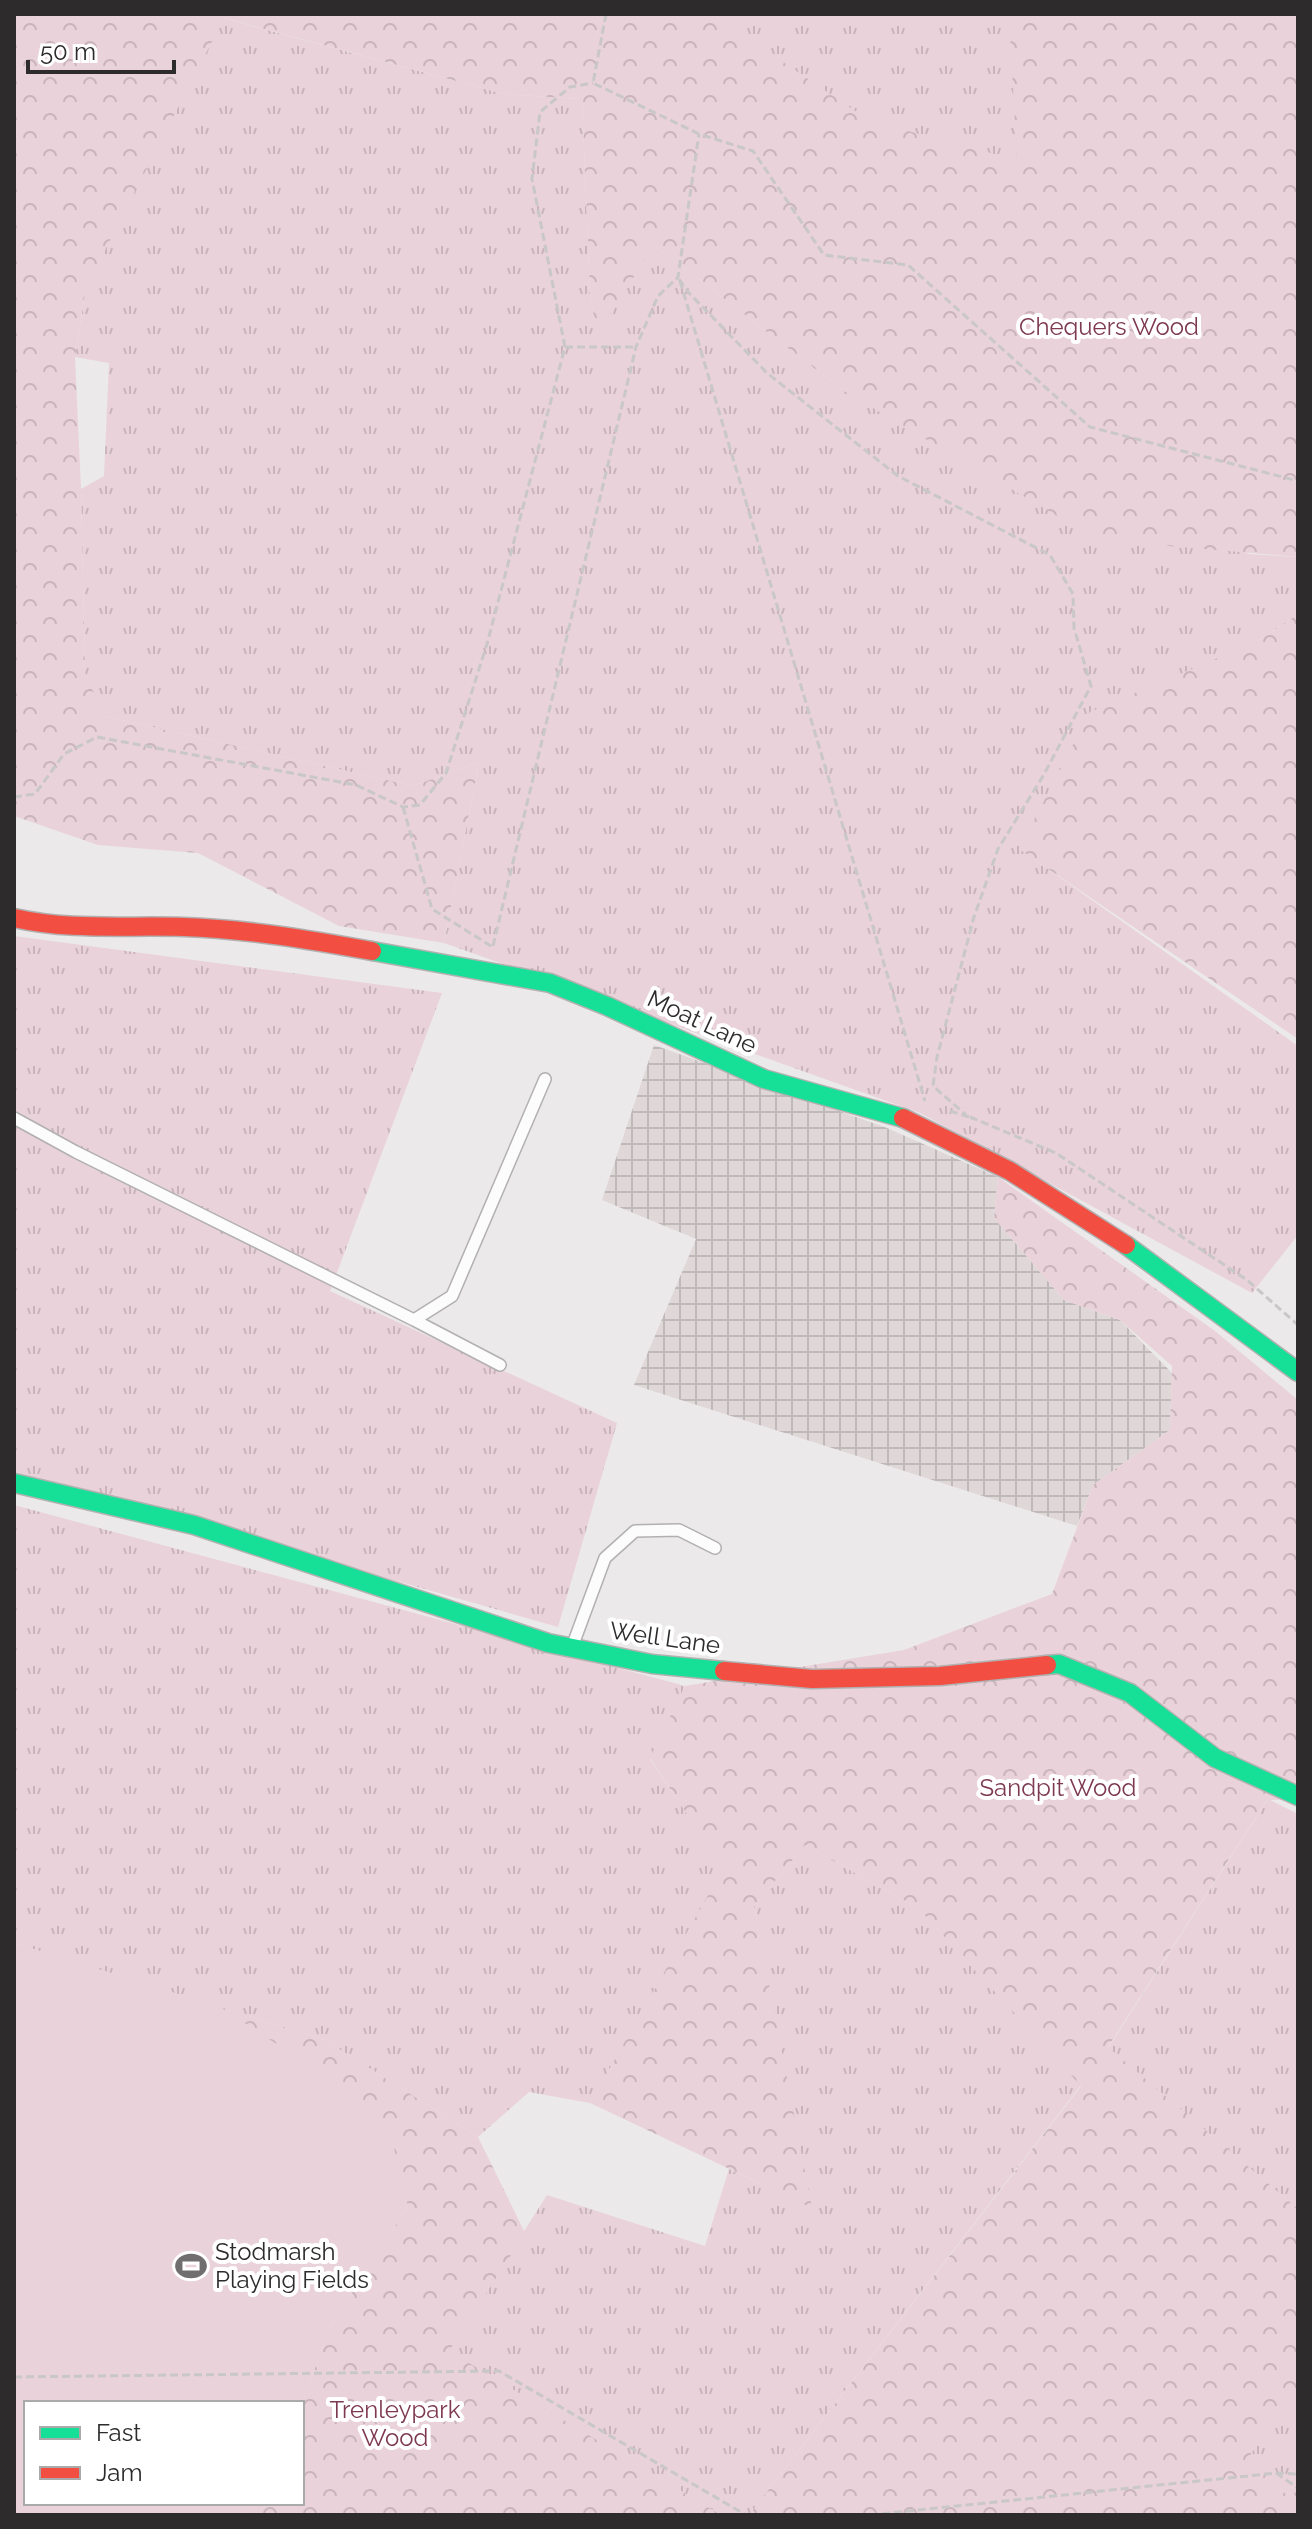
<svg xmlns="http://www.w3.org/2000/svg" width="1312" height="2529" viewBox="0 0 1312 2529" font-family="Raleway,sans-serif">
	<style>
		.industrial { fill: url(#industrial-grid) }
		.grass { fill: url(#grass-tufts) }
		.forest { fill: url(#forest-crowns) }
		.pitch { fill: #e9d2d9 }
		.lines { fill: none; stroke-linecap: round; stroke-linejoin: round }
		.lane-casing { stroke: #b2b0b0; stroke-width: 14 }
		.fast-casing { stroke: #b2b0b0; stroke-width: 21 }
		.jam-casing { stroke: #b2b0b0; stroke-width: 21 }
		.path { stroke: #c9c7c8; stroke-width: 3; stroke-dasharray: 8 4; stroke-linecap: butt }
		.lane { stroke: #fcfcfc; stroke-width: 11 }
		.fast { stroke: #16e098; stroke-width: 18 }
		.jam { stroke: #f24e42; stroke-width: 18 }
		.labels { text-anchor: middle; stroke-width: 8; stroke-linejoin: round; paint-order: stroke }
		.park-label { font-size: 24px; fill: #7e3952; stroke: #fff }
		.street-label { font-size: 24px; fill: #2d2b2c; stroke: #fff }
		.poi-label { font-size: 24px; fill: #2d2b2c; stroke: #fff; text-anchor: start }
	</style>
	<defs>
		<pattern id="industrial-grid" width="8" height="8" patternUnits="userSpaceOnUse" patternTransform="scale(2)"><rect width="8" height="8" fill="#e0d7d9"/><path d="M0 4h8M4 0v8" fill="none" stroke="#c0b9ba"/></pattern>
		<pattern id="grass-tufts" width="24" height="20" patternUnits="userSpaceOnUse" patternTransform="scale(2)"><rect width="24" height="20" fill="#e9d2d9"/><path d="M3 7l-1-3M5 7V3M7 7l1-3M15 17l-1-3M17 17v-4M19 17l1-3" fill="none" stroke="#c8b4ba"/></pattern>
		<pattern id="forest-crowns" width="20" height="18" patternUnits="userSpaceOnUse" patternTransform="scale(2)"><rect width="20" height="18" fill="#e9d2d9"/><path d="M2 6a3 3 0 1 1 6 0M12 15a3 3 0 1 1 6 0" fill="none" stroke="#c8b4ba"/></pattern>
	</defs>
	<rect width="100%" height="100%" fill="#ece9ea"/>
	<!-- industrial -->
	<path class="industrial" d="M654 1045 887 1128 998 1177 994 1218 1064 1300 1120 1320 1172 1373 1170 1430 1093 1485 1077 1526 634 1385 696 1239 602 1200Z"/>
	<!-- grass -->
	<path class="grass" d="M623 14H1095L1014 286Z
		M223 18 504 94 582 99 590 293 597 334 654 245 844 391 1249 554 1298 557V614L1258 641 1020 849 1298 1046V1235L1252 1293 920 1113 444 943 479 762 413 786 104 716 85 674 81 489 104 476 109 363 75 357 86 287Z
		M14 936 442 993 330 1291 617 1423 558 1627 14 1472Z
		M14 1505 685 1686 650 1759 724 1869 590 2103 529 2092 478 2137 325 2040 14 1943Z
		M1268 1799 1298 1814V2209L1108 2048Z
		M805 1845 918 1908 1081 2085 749 2515H721L448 2351 547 2195 705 2246 729 2169 811 2207 754 1906Z
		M1298 2385V2492L1286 2494 1247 2458Z"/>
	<!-- forest -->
	<path class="forest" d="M14 14H712L870 121 1017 160 1009 14H1298V557L1098 540 844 391 654 245 597 335 590 293 582 99 504 94 224 18 86 287 75 357 81 489 85 673 104 716 413 786 479 762 444 943 339 926 198 853 98 845 14 816Z
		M1298 614V1039L1019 849 1090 712 1258 641Z
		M998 1177 1215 1331 1298 1400V1799L1267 1800 1108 2047 1298 2209V2385L1248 2458 1286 2494 1298 2492V2515H749L1081 2086 918 1908 805 1845 754 1906 812 2208 590 2103 723 1869 650 1758 685 1686 904 1650 1052 1594 1093 1485 1170 1430 1172 1366 1120 1320 1064 1300 994 1218Z
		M220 2007 325 2040 478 2137 525 2233 449 2351 721 2515H239L245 2503H302V2403L330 2327 408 2206Z"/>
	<!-- pitch -->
	<path class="pitch" d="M14 1943 220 2007 321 2073 392 2140 408 2206 330 2327 302 2403H26V2503H245L239 2515H14Z"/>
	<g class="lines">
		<defs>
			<path id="lane" d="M14 1118 76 1152 414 1320 452 1296 545 1079
				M414 1320 500 1365
				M572 1647 605 1558 635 1531 679 1530 715 1548"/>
			<path id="fast" d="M372 951 550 983 607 1006 764 1079 903 1118
				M1126 1245 1298 1372
				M14 1483 194 1525 548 1643 652 1664 724 1671
				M1047 1665 1059 1664 1130 1693 1215 1758 1298 1796"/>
			<path id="jam" d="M14 918C71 931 127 925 184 927 247 929 311 940 372 951
				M903 1118 1010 1171 1126 1245
				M724 1671 812 1679 940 1676 1047 1665"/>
		</defs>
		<!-- lane casing -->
		<use href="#lane" class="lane-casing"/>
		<!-- fast casing -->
		<use href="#fast" class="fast-casing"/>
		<!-- jam casing -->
		<use href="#jam" class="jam-casing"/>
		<!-- path -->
		<path class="path" d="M606 14 593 83 699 134 753 151 824 255 908 265 1090 427 1298 481
			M679 279 689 293 767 373 898 476 1050 555 1073 594 1074 628 1091 686 1043 776 998 849 974 917 937 1057 933 1086 966 1115
			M680 281 925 1101
			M565 347H636
			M14 797 35 794 64 754 97 737 356 785 403 807 420 805 446 773 487 644 565 347 532 179 540 112 570 87 593 83
			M403 807 432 909 491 946
			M493 946 636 347 658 296 678 277 699 134
			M950 1111 969 1117
			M970 1117 1056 1153 1247 1280 1298 1325
			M14 2377 499 2371 746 2515
			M1276 2473 1298 2488
			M870 2515 1276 2473 1298 2474"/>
		<!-- lane -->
		<use href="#lane" class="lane"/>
		<!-- fast -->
		<use href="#fast" class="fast"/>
		<!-- jam -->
		<use href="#jam" class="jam"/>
	</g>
	<!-- icons -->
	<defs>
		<symbol id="stadium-bare" viewBox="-9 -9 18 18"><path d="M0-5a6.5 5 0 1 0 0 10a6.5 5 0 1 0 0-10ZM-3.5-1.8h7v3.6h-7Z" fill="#706e6e" stroke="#fff" stroke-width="2.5" paint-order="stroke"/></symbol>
	</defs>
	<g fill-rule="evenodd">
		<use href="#stadium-bare" x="169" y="2244" width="44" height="44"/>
	</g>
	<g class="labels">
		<!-- park labels -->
		<g class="park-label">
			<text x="1109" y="335">Chequers Wood</text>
			<text x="1058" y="1796">Sandpit Wood</text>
			<text x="395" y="2418">Trenleypark<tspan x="395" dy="28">Wood</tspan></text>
		</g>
		<!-- street labels -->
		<g class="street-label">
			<text transform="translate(702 1022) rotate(25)" y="8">Moat Lane</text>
			<text transform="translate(665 1638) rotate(8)" y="8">Well Lane</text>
		</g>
		<!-- poi labels -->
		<g class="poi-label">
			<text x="215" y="2260">Stodmarsh<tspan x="215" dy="28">Playing Fields</tspan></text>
		</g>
	</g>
	<!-- border -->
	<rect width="1312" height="2529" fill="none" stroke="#2d2b2c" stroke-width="32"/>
	<!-- legend -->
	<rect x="24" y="2401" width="280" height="104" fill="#ffffff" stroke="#abaaab" stroke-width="2"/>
	<rect x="40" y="2427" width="40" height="12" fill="#16e098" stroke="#abaaab" stroke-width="2"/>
	<text x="96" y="2441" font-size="24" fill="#2d2b2c">Fast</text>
	<rect x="40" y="2467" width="40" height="12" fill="#f24e42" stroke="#abaaab" stroke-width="2"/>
	<text x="96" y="2481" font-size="24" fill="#2d2b2c">Jam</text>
	<!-- scale -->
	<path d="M28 60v12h146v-12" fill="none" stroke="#2d2b2c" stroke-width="4"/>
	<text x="40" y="60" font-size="24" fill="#2d2b2c" stroke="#ffffff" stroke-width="6" paint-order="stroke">50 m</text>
</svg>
